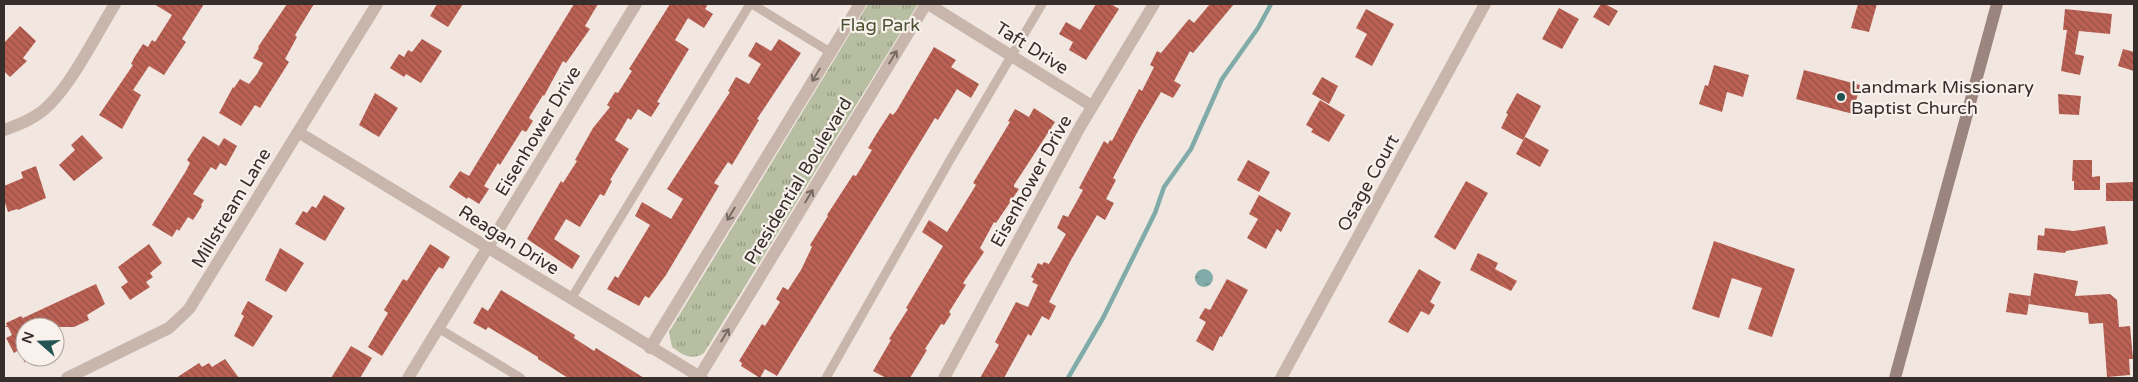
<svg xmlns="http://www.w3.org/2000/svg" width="2138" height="382" viewBox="0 0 2138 382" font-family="'Varela Round',sans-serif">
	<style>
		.grass { fill: url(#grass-tufts) }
		.water { fill: url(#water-ripples) }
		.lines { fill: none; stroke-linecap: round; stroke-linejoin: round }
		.stream { stroke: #81aba8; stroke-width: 4.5 }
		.building { fill: url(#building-back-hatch) }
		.service { stroke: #c8b6ac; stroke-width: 9 }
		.minor { stroke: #c8b6ac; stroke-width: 12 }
		.secondary { stroke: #9b857e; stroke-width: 12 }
		.oneway { stroke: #786b64 }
		.poi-dot { fill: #245452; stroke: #f8f1ec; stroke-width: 2 }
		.labels { text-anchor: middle; stroke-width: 4.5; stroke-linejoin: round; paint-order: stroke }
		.park-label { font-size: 18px; fill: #4a5231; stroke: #f8f1ec }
		.street-label { font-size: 18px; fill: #372d2a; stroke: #f8f1ec }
		.poi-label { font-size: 18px; fill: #372d2a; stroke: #f8f1ec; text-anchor: start }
	</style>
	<defs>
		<pattern id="grass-tufts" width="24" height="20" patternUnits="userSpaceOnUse" patternTransform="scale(1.25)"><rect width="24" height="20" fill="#b8bea1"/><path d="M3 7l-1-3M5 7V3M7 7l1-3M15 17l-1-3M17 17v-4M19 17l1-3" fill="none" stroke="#969b83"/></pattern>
		<pattern id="water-ripples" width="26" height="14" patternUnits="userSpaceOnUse" patternTransform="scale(1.25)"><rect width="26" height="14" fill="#81aba8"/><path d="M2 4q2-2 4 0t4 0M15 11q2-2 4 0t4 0" fill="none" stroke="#6a8c89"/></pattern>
		<pattern id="building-back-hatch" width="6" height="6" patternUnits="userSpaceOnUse" patternTransform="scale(1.25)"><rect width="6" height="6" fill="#ba6154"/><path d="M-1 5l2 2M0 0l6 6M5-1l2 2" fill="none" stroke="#985046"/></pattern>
	</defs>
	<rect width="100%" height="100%" fill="#f1e7e0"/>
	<!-- grass -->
	<path class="grass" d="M868 4H918L704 353C691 361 683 355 672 347L669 332Z"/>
	<!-- water -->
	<path class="water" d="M1195 278a9 9 0 1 1 18 0a9 9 0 1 1-18 0Z"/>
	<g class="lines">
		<!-- stream -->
		<path class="stream" d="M1068 378 1103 318 1155 213 1164 187 1191 149 1222 79 1258 28 1271 4"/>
	</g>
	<!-- building -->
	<path class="building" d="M154 4H204L182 39 186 42 164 75 149 66 133 90 141 95 122 129 99 115 133 65 131 64 134 58 143 44 148 47 152 40 155 42 172 15Z
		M287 4H314L295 35 297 37 285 59 289 62 260 108 255 105 241 126 219 113 233 87 234 88 240 79 249 84 257 74 263 63 253 58 259 48 258 47Z
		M437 4H463L448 27 430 16Z
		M574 4H598L585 26 590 29 566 63 563 61 544 96 543 95 530 116 529 118 533 121 526 132 522 130 500 165 498 163 484 186 489 189 479 204 468 197 467 199 449 187 460 171 469 176Z
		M670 4H708L705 9 713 14 704 28 688 18 675 40 689 49 657 102 660 103 651 117 638 109 631 120 628 118 615 140 629 149 610 180 612 181 604 196 600 194 580 227 566 219 554 239 580 256 572 269 527 239 561 181 563 183 577 161 575 160 593 128 610 107 607 105 615 92 618 93 632 71 629 69Z
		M1096 4H1111L1119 9 1086 60 1069 50 1073 42 1059 34 1066 22 1080 30Z
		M1210 4H1234L1193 53 1190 51 1174 81 1181 85 1173 98 1161 92 1138 131 1113 178 1116 180 1106 199 1114 203 1105 220 1097 215 1071 260 1049 302 1056 306 1049 320 1042 316 1031 336 1028 334 1004 378H980L999 345 995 342 1016 302 1028 307 1038 285 1032 282 1034 279 1031 277 1038 263 1042 265 1044 262 1049 264 1066 234 1057 228 1063 215 1068 217 1083 190 1079 188 1104 141 1108 144 1110 140 1112 141 1139 89 1142 91 1154 67 1150 65 1157 51 1161 53 1189 19 1194 23Z
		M1601 4H1605L1618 11 1609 26 1593 17Z
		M1858 4H1877L1869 32 1851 28Z
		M1559 8 1579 19 1562 49 1542 39Z
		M1366 9 1394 24 1372 66 1355 57 1367 34 1356 28Z
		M2065 9 2112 14 2110 34 2079 31 2075 54 2084 56 2080 75 2061 71 2067 30H2063Z
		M20 26 36 41 23 58 27 61 10 77 4 71V43Z
		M422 39 442 51 421 83 406 74 404 77 390 68 399 54 404 57 408 50 412 52Z
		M779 39 801 53 757 119 759 120 732 165 728 162 714 183 719 186 666 275 649 298 645 296 639 306 607 289 615 276 618 278 650 225 635 216 642 202 671 219 683 199 667 189 730 92 728 91 736 77 749 84 761 64 748 56 756 42 771 51Z
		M934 47 956 60 951 67 979 84 971 98 957 89 938 120 935 118 777 376 765 369 760 378 741 366 742 363 739 361 762 324 765 326 780 302 776 299 783 287 788 290 801 270 812 247 810 245 828 216 827 215 853 175 856 176 872 150 868 148 877 133 890 113 893 115 897 110Z
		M2123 49 2134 52V71L2118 66Z
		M1714 65 1749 75 1743 97 1727 92 1722 112 1699 104 1705 85 1708 86Z
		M1804 70 1860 85 1853 114 1796 99Z
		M1322 77 1338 86 1329 104 1312 94Z
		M375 93 398 108 379 137 359 125Z
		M1517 93 1541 106 1523 140 1501 128 1508 114 1506 113Z
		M2058 94 2081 96 2079 115 2059 114Z
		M1320 100 1345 115 1329 142 1311 132 1313 129 1306 125Z
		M1034 108 1055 122 1014 185V187L1019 189 996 223 994 222 980 248 984 252 963 283 966 285 949 312 951 314 944 325 941 324 925 349 927 350 910 378H886L873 371 891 340 889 339 908 309 906 308 943 246 922 232 929 220 947 232 976 185 973 183 1010 122 1008 121 1015 109 1029 117Z
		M82 135 103 158 74 181 59 165 75 150 71 145Z
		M203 136 219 146 224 138 237 146 226 166 220 163 216 170 211 167 193 194 204 200 201 205 202 206 193 220 188 217 179 231 177 229 172 237 152 225 186 171 190 163 187 160Z
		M1525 137 1549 150 1540 167 1516 154Z
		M1248 160 1270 172 1259 192 1237 180Z
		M2073 160H2092V177L2100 176V190H2074V181H2072Z
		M36 166 46 198 18 210 17 209 8 212 4 200V186L23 178 21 172Z
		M1466 181 1488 193 1455 250 1434 237Z
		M2134 182V201H2106V183Z
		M324 195 345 208 325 241 295 224 303 211 307 213 312 206 316 208Z
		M1259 195 1291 213 1281 232 1277 229 1266 249 1247 238 1258 219 1249 214Z
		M2105 226 2108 244 2066 251 2065 253 2037 250 2038 235 2044 236 2045 228 2074 231Z
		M1714 241 1795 269 1772 337 1748 329 1762 288 1732 278 1719 318 1692 309Z
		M149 244 162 263 150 273 153 277 146 282 150 287 130 300 121 287 128 282 118 267Z
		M430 244 450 257 443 269 439 267 434 274 382 356 368 347 388 313 384 310 403 279 407 281Z
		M280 248 304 263 286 292 265 280Z
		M1478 253 1498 263 1495 269 1517 281 1511 291 1470 270Z
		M1419 269 1441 282 1430 302 1435 305 1429 315 1421 311 1408 333 1388 322Z
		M2034 273 2078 281 2075 296 2110 294 2117 300 2119 327 2130 326 2133 359H2129L2130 375 2107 377 2103 323 2089 324 2088 313 2029 304Z
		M1227 279 1248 290 1222 337 1220 336 1213 351 1196 341 1206 322 1199 318 1205 308 1210 310Z
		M96 284 105 304 87 315 89 320 74 327H25V363L19 350 14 353 6 338 12 335 8 327H4L7 326 6 323 21 316 23 318Z
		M501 290 575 335 574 338 594 351 596 348 644 378H568L538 359V357L488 327 486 330 473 323 482 307 488 311Z
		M2009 293 2030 296 2027 315 2006 312Z
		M248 301 273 316 253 347 234 336 244 316 241 314Z
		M351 346 372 358 360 378H331Z
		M225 359 239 378H176L199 363 202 367 209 363 212 367Z"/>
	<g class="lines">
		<!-- service -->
		<path class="service" d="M752 4 830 52
			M571 299 750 4
			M438 328 521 378
			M826 378 950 160 1042 4"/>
		<!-- minor -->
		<path class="minor" d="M928 4 1092 106
			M4 130C21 124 38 117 50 104 74 80 97 33 115 4
			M298 132 702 378
			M650 348 860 4
			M699 377 926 4
			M67 378 169 328 189 309 377 4
			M408 378 636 4
			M944 378 1080 127 1154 4
			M1281 378 1485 4"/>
		<!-- secondary -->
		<path class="secondary" d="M1895 378 1997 4"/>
	</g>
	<!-- one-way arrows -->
	<defs><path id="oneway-shaft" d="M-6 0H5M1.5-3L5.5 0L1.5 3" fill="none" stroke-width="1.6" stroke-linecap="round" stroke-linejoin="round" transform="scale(1.25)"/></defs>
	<g class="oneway">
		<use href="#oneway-shaft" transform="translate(893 57) rotate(-59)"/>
		<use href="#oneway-shaft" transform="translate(816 75) rotate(121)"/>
		<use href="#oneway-shaft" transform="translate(809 196) rotate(-59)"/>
		<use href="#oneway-shaft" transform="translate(731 214) rotate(121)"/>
		<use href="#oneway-shaft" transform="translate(725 335) rotate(-59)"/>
	</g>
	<!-- markers -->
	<circle class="poi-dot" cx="1841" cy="97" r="5"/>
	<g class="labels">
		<!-- park labels -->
		<g class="park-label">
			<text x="880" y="31">Flag Park</text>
		</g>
		<!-- street labels -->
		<g class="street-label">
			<text transform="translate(1032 48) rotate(32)" y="6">Taft Drive</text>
			<text transform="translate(538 131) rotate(-59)" y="6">Eisenhower Drive</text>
			<text transform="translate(798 181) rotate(-59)" y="6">Presidential Boulevard</text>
			<text transform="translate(1031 181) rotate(-61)" y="6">Eisenhower Drive</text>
			<text transform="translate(1368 183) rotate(-61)" y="6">Osage Court</text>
			<text transform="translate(231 208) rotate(-59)" y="6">Millstream Lane</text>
			<text transform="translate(509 240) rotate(32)" y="6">Reagan Drive</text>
		</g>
		<!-- poi labels -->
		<g class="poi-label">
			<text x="1851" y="93">Landmark Missionary<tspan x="1851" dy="21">Baptist Church</tspan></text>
		</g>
	</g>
	<!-- border -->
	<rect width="2138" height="382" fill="none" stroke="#372d2a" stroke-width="10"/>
	<!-- north arrow -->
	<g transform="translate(40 342) rotate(290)"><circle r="24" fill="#f8f1ec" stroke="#aba39e"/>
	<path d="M0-4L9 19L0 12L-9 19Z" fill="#245452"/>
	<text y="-8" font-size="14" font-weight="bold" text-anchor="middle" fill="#372d2a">N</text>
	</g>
</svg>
